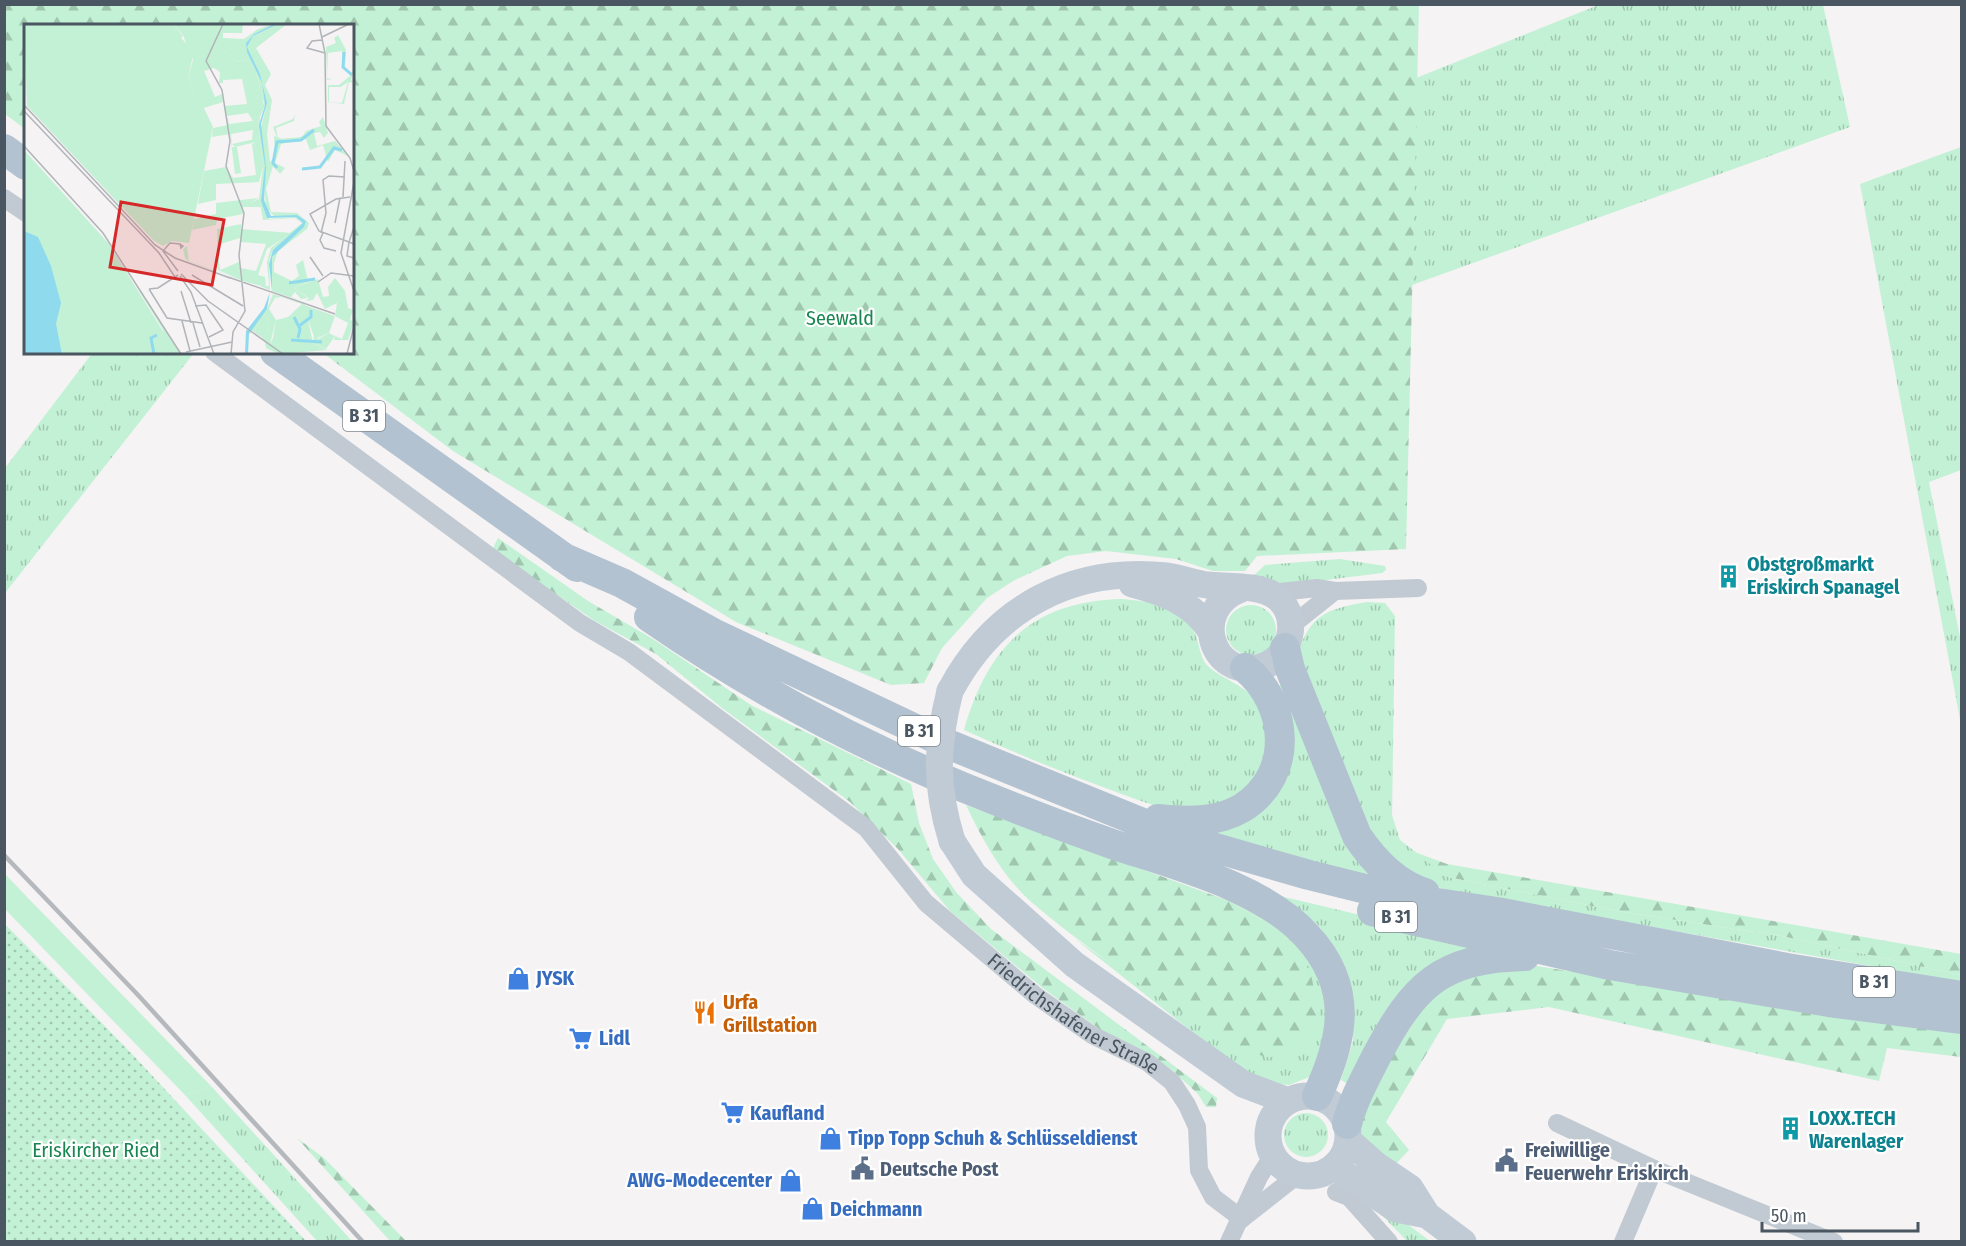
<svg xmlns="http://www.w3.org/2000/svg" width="1966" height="1246" viewBox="0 0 1966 1246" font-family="'Fira Sans Condensed',sans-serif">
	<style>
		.grass { fill: url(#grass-tufts) }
		.forest { fill: url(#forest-firs) }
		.park { fill: url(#park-dots) }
		.garden { fill: #c3f1d5 }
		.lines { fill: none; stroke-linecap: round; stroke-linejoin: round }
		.street { stroke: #c1cad2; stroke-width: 18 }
		.secondary { stroke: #c1cbd6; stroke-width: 27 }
		.primary { stroke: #b3c2d1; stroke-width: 30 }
		.rail { stroke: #b5b8bd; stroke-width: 4.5 }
		.secondary-bridge { stroke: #c1cbd6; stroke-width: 27 }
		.labels { text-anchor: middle; stroke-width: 4.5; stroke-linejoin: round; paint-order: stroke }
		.shield { fill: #fff; stroke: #808990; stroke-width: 1.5 }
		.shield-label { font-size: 18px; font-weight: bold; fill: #4a5661 }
		.park-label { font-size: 20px; fill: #17864f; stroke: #fff }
		.culture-label { font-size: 20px; font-weight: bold; fill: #0d838f; stroke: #fff; text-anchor: start }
		.shop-label { font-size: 20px; font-weight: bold; fill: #366cbe; stroke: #fff; text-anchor: start }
		.food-label { font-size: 20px; font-weight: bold; fill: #c56008; stroke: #fff; text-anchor: start }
		.street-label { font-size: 20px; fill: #4a5661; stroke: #fff }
		.service-label { font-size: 20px; font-weight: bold; fill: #4e5e75; stroke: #fff; text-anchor: start }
		.inset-river { fill: none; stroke: #90daee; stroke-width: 3 }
		.inset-road { fill: none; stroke: #b1b4b9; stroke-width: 1.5 }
		.view { fill: #d62828; fill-opacity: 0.15; stroke: #d62828; stroke-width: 3 }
		.inset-edge { fill: none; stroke: #4a5661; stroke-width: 3 }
	</style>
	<defs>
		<pattern id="grass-tufts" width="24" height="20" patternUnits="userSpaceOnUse" patternTransform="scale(1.5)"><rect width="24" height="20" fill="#c3f1d5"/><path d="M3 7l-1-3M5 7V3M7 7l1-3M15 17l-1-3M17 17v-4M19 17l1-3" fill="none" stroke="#a0c6b0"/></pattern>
		<pattern id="forest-firs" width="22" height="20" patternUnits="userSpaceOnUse" patternTransform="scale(1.5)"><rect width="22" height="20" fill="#c3f1d5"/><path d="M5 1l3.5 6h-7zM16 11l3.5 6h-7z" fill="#a0c6b0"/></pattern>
		<pattern id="park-dots" width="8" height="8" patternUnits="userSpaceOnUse" patternTransform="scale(1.5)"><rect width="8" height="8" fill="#c3f1d5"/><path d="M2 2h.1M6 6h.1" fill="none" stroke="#a0c6b0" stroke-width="1.8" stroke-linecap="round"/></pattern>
	</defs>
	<rect width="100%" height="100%" fill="#f5f3f3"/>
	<!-- grass -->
	<path class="grass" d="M1601 4 1823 5 1850 127 1412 285 1416 78Z
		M1961 147V470L1929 482 1961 642V725L1860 184Z
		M93 352 194 353 5 593V468Z
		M1340 559 1385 566 1386 570 1382 573 1286 585 1252 577 1265 565Z
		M1122 599C1151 602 1183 604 1195 634 1199 642 1200 657 1206 664 1220 679 1244 683 1260 705 1288 743 1247 808 1204 812 1171 814 1141 801 1111 790 1061 772 1013 752 964 730 988 646 1033 601 1122 599Z
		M1367 602 1385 603 1395 616 1392 815 1400 840 1448 877 1617 911 1782 936 1961 975V982L1450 891 1428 884 1386 861 1365 835 1297 656C1310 614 1327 609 1367 602Z
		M1226 630a25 25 0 1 1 50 0a25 25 0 1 1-50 0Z
		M1284 684 1378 879 1198 834 1258 809 1277 686Z
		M1280 896 1495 947 1348 1084 1341 1080 1353 1041V1023L1336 950 1318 925Z
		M1229 901 1286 924 1307 947 1333 1015 1312 1076 1289 1085 1269 1083 1238 1068 1075 939 1160 997 1288 935Z
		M211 1086 352 1241H317L185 1095Z
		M1284 1135a22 22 0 1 1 44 0a22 22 0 1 1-44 0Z
		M1368 1195 1430 1241H1407L1365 1198Z"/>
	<!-- forest -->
	<path class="forest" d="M4 5H1419L1406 549 1257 556 1245 571H1213L1176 559 1106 551 1067 556 1013 581 987 598 942 648 924 683 891 685 736 622 453 451 323 353 352 352V26H26L25 129 5 114Z
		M498 538 588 601 653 639 751 705 911 784 919 823 933 859 956 892 991 929 1217 1098 1216 1107H1206L1198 1094 1172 1070 1141 1049 1102 1031 1044 989 950 911 898 849 850 802 722 708 656 654 595 621 492 550Z
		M966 805 1229 901 1288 935 1311 974 1320 1020C1307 1039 1296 1054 1271 1057 1239 1061 1050 923 1022 893 998 868 981 837 966 805Z
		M1412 851 1447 864 1961 954V975L1782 936 1617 911 1448 877Z
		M1518 963 1961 1033V1057L1887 1048 1879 1081 1549 1007 1447 1019 1386 1122 1409 1150 1396 1164 1363 1140 1359 1131V1104L1439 985Z
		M297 1138 324 1158 406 1241H390Z"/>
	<!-- park -->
	<path class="park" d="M4 923 132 1054 306 1241H5Z"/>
	<!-- garden -->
	<path class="garden" d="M4 873 27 897 211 1086 185 1095 5 909Z"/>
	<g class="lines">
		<!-- street -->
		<g class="street">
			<path d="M4 198 26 213"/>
			<path id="s1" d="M214 352 580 623 629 652 866 828 926 903 1035 995 1092 1035 1147 1062 1172 1082 1187 1105 1197 1127 1199 1170 1213 1197 1242 1219"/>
			<path d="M1271 593 1317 588 1335 591 1418 588"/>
			<path d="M1291 626 1335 591"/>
			<path d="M1557 1123 1654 1169 1834 1242"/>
			<path d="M1336 1192 1349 1197 1389 1242"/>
			<path d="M1243 1218 1299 1174"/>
			<path d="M1229 1242 1259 1177 1273 1155"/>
			<path d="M1623 1242 1654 1169"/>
		</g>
		<!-- secondary -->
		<path class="secondary" d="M1132 584C1163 592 1192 602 1210 630
			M950 691C995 607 1072 566 1167 576 1181 578 1194 583 1207 585 1228 587 1261 584 1278 598 1301 619 1291 658 1261 667 1211 681 1189 608 1241 589
			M952 841 974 875 1075 965 1243 1084 1288 1101
			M1268 1136a40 40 0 1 1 80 0a40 40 0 1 1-80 0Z
			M1348 1140 1376 1165 1410 1188 1427 1215 1463 1242
			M1334 1167 1396 1209 1427 1215"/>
		<!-- primary -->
		<path class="primary" d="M4 149 26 165
			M275 352 577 567
			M562 557 622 583 713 633 945 743 1177 837 1309 875 1398 897 1497 912 1787 968 1962 996
			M649 617C756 691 874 753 995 800 1035 816 1075 831 1115 845 1175 865 1263 887 1307 936 1354 987 1344 1039 1317 1096
			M1285 648 1290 669 1357 836C1374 861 1395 884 1425 893
			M1158 819C1186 822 1217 823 1242 808 1295 775 1289 704 1245 668
			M1372 911 1610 965 1829 1002 1962 1019
			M1347 1124C1353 1100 1365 1079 1376 1057 1414 985 1440 958 1525 956"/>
		<!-- rail -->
		<path class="rail" d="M4 855 138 995 363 1242"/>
		<!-- secondary-bridge -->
		<path class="secondary-bridge" d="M950 691C936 747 935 786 952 841"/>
	</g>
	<!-- icons -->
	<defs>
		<symbol id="building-bare" viewBox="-9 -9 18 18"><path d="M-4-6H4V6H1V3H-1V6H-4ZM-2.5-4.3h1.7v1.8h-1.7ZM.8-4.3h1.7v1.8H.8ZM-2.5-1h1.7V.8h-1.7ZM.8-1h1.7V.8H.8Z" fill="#0f9aa8" stroke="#fff" stroke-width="2.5" paint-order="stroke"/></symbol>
		<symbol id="shop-bare" viewBox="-9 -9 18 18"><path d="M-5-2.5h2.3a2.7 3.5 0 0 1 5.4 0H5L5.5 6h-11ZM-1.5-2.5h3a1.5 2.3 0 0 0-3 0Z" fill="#3f7fe0" stroke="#fff" stroke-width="2.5" paint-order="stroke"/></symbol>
		<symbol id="restaurant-bare" viewBox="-9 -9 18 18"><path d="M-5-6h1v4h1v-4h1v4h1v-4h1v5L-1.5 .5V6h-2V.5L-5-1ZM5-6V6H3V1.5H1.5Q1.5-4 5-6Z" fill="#e8710a" stroke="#fff" stroke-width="2.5" paint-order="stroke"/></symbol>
		<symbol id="supermarket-bare" viewBox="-9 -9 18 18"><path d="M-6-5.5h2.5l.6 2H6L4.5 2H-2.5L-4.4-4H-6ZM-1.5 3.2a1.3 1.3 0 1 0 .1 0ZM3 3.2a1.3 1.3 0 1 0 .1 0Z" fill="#3f7fe0" stroke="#fff" stroke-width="2.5" paint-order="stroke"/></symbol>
		<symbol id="civic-bare" viewBox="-9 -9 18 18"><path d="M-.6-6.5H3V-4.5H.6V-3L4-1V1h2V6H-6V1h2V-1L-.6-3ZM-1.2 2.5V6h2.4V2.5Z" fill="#5c6f8a" stroke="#fff" stroke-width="2.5" paint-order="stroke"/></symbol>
	</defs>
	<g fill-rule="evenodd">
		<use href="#building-bare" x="1712" y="560" width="33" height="33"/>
		<use href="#shop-bare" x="502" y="962" width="33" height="33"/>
		<use href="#restaurant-bare" x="688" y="996" width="33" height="33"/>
		<use href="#supermarket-bare" x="564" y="1022" width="33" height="33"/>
		<use href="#supermarket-bare" x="716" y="1096" width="33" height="33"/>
		<use href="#building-bare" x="1774" y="1112" width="33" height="33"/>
		<use href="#shop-bare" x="814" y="1122" width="33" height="33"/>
		<use href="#civic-bare" x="1490" y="1144" width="33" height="33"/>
		<use href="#civic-bare" x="846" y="1152" width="33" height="33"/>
		<use href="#shop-bare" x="774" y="1164" width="33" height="33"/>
		<use href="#shop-bare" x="796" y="1192" width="33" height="33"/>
	</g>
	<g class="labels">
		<!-- shield labels -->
		<g class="shield">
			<rect x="343" y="401" width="42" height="30" rx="4.5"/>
			<rect x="898" y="716" width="42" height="30" rx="4.5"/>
			<rect x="1375" y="902" width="42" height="30" rx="4.5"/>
			<rect x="1853" y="967" width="42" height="30" rx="4.5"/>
		</g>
		<g class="shield-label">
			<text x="364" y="422">B 31</text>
			<text x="919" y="737">B 31</text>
			<text x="1396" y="923">B 31</text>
			<text x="1874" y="988">B 31</text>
		</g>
		<!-- park labels -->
		<g class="park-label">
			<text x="840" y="325">Seewald</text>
			<text x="96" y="1157">Eriskircher Ried</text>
		</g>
		<!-- culture labels -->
		<g class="culture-label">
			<text x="1747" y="571">Obstgroßmarkt<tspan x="1747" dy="23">Eriskirch Spanagel</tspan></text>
			<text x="1809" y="1125">LOXX.TECH<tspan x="1809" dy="23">Warenlager</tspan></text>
		</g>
		<!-- shop labels -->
		<g class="shop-label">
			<text x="536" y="985">JYSK</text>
			<text x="599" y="1045">Lidl</text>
			<text x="750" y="1120">Kaufland</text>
			<text x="848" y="1145">Tipp Topp Schuh &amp; Schlüsseldienst</text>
			<text x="772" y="1187" text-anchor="end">AWG-Modecenter</text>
			<text x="830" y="1216">Deichmann</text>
		</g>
		<!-- food labels -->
		<g class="food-label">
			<text x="723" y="1009">Urfa<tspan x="723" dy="23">Grillstation</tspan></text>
		</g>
		<!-- street labels -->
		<g class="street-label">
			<text dy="7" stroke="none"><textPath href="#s1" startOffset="1089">Friedrichshafener Straße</textPath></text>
		</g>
		<!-- service labels -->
		<g class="service-label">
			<text x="1525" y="1157">Freiwillige<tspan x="1525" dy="23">Feuerwehr Eriskirch</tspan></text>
			<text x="880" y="1176">Deutsche Post</text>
		</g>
	</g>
	<!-- overview -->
	<g transform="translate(24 24)">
		<rect width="330" height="330" fill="#f5f3f3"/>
		<path d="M149 0H219L218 9H199V26L212 38 224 36 232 46 240 83 234 94 236 114 228 116 229 106 207 110 208 123H213L217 149 211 150 206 110 188 113 189 104 204 101 200 82 223 80 218 55 199 56V59H195L196 48 190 44 180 47 191 73 198 70 199 78 180 84 171 74 164 54 169 36 159 11ZM224 89 229 97 205 100 203 92ZM314 11 322 26 321 44 327 49 330 45 327 56 330 59 325 58 320 80 304 78V61H315L327 51 318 44V27L304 29 303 54 308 55 303 56 302 23 312 19 310 14ZM324 58 318 79 305 78V63H317ZM271 90 270 97 252 104 254 115 278 113 282 107 297 102 295 98 299 93 304 109 300 114 296 108 290 109 293 122 311 117 324 132 311 126 304 138 299 121 286 126 282 115 291 106 278 115 254 116 249 103 269 95ZM236 116 239 142 235 158 192 160V176L174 180 180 147 202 143 209 154 232 151 228 120ZM235 174 226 179 236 178 237 183H219V190L193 195 192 201 168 206 170 195 192 190V179ZM217 200V205L267 209 243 225 234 251 241 253 242 263 218 257 217 244 232 247 242 220 217 218 216 214 193 221 196 246 215 238 217 256 164 237 161 234 159 225 163 222 165 237 215 255 194 246 193 205ZM311 254 321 267 324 284 329 286 326 295 330 299 324 316H310L311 312 318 315 324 299 311 292 313 279 301 285 293 269 289 276 282 277 285 274 270 264 294 255 299 273 305 272 304 263ZM249 270 280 280 287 291 284 296 289 319 303 326 255 330 242 324 241 318 246 320 249 314 252 296 264 293 278 280 257 273 251 274 244 286ZM242 289 244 307 239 314 230 308Z" fill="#c3f1d5" fill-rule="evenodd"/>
		<path d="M0 0H149L159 12 157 14 170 27 164 54 171 74 178 80 189 103 165 219 148 217 139 222 130 217 3 82ZM250 0 230 10 222 19 238 59 241 81 236 93 241 142 240 186 245 195 272 193 279 199 276 205 249 226 245 237 246 266 236 262H245L243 238 247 224 278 199 271 194 239 196 236 179H226L235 175 239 142 236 117 211 123 208 120 236 114 234 94 240 78 233 66 236 64 232 46 224 36 212 38 199 26V14L220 15 234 5ZM254 0H263L232 24 247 50 241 61 248 76 243 110 246 138 251 132 250 112 267 118 289 106 291 107 282 115 257 120 251 139 261 144 256 150 249 142 242 165 247 188 273 189 285 199 283 205 254 227 250 239V248L268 257 275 252 272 241 279 236 284 257 294 254 270 264 284 274 277 275 271 268 267 273 280 278 248 267V233L282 197 273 191 251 193 242 184 237 104 243 79 236 50 223 23 229 12ZM249 270 245 285 252 296 246 320 238 315 244 307 242 290 230 308 227 306 243 285ZM280 281 311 292 305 309 291 315 284 296 287 291Z" fill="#c3f1d5"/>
		<path d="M305 309 311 312 302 325 289 319 290 311 294 315Z" fill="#c3f1d5"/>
		<path d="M0 126 85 220 153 330H0Z" fill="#c3f1d5"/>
		<path d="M114 265H116L157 330 148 329 138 304Z" fill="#c3f1d5"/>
		<path d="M250 0H254L229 12 223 23 236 50 243 79 237 100 242 144 240 176 247 192 273 191 282 197 280 203 248 233V267L245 240 249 226 279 199 272 193 243 194 237 177 241 142 235 101 241 81 238 59 223 28 222 19 230 10ZM0 207 14 213 27 242 37 279 32 300 38 330H0ZM246 268 243 285 225 310 224 330H221L222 307 240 284Z" fill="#90daee"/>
		<path class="inset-river" d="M320 28 319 43 328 51M253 144 249 139 253 118 277 116 290 106M278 145 296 143 310 124 318 126M265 259 291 255M270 293 276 305 274 314M275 302 287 293V286M267 316 298 318M130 330 127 314 133 311"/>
		<path class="inset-road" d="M199 0 182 37 198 66 206 117 202 142 220 189 215 231 221 287 209 308 207 330M295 0 301 29 302 102 326 134 330 147M298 13 325 0M298 16 288 17 283 24 301 29M0 81 131 221 151 234 206 254M0 87 135 229 151 253M0 122 79 209 157 330M330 158 317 229 330 267M319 173 321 137M326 173 312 175 286 190 295 207 325 218 323 232 330 234M311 199 316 174M330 203 325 218 330 220M297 209 302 189 299 156 305 152 321 153M299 209 296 216 300 224 312 227M286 233 299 252M154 247 139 227 146 219 156 220 157 224 159 222 156 220M157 250 184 277 259 330M168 251 219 282M156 252 167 268 190 330M204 253 311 290M294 258 307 249 330 252M125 265 143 294 178 299M125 265 134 264 154 251M157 267 167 299M171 282 182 281 199 306 185 313M158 297 166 327M169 299 176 323M162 328 208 318M323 330 330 302"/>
		<path class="view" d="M97 178 200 196 188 261 86 243Z"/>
		<rect width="330" height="330" class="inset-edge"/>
	</g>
	<!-- border -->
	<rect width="1966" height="1246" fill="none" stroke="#4a5661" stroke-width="12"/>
	<!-- scale -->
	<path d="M1762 1222v9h156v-9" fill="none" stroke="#4a5661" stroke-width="3"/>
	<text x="1771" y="1222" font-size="18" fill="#4a5661" stroke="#ffffff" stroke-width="4.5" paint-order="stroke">50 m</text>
</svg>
